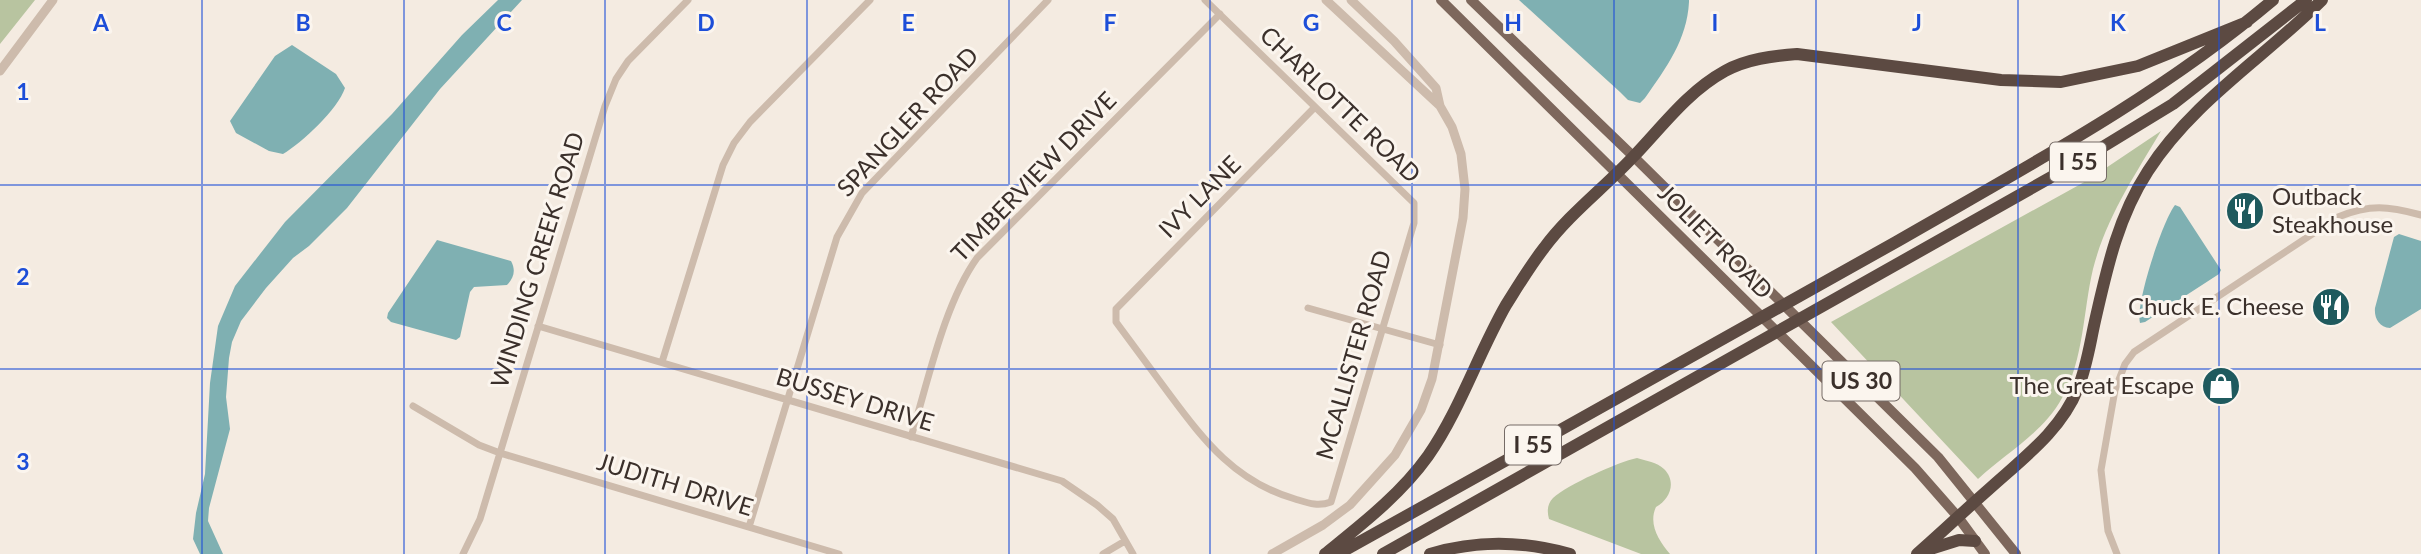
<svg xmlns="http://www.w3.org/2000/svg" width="2421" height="554" viewBox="0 0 2421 554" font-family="Lato,sans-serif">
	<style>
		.green { fill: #b8c4a0 }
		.water { fill: #7fb0b2 }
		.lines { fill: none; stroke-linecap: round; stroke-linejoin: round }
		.minor { stroke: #cdbbac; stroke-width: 7 }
		.tertiary { stroke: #cdbbac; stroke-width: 9 }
		.primary { stroke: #7d675c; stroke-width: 10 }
		.motorway { stroke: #5c4a42; stroke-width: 12 }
		.grid { fill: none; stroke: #1d4ed8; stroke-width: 2; stroke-opacity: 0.55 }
		.labels { text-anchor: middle; stroke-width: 6; stroke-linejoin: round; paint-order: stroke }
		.shield { fill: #fbf5ee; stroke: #756b66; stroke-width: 2 }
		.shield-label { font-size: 23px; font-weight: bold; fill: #3b302b }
		.street-label { font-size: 24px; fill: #3b302b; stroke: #fbf5ee }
		.poi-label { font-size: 24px; fill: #3b302b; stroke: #fbf5ee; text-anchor: end }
		.grid-label { font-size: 23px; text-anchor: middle; font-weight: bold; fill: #1d4ed8; stroke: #fbf5ee; stroke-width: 6; stroke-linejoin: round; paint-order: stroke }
	</style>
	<rect width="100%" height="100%" fill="#f4ebe1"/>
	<!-- green -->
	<path class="green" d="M0 0H35L0 44Z
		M2161 131C2135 175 2106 218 2093 269 2083 311 2084 360 2062 398 2043 433 2006 453 1978 479L1831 322 2088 180Z
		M1637 458C1646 461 1657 462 1664 469 1677 482 1670 499 1656 507 1648 524 1659 541 1670 554H1641L1549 519C1547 512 1547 504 1553 498 1567 485 1618 462 1637 458Z"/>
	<!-- water -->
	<path class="water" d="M498 0H522L440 89 347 208 309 246 293 258 266 288 241 321 232 342 229 358 226 397 230 429 209 508 208 521 223 554H200L193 539 196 513 205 474 210 383 218 326 235 286 285 222 392 114 462 35Z
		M1519 0H1689V2C1687 40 1666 68 1645 98L1640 103 1628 100 1620 92Z
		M292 45 336 74 345 88C338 109 302 143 283 154L269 151 236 133 230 121 275 56Z
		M2175 205 2180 207 2221 270 2219 274 2145 322 2140 323C2135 304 2163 220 2175 205Z
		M2399 234 2421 241V309L2390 328C2379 327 2374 318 2375 308L2394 237Z
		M437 240 511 261C516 270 514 278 507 285L474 287 470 292 460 337 456 340 391 322 387 318 388 313Z"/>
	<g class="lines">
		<!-- minor -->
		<path class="minor" d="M1205 0 1414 203V223L1331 502C1318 507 1308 503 1295 499 1236 482 1205 442 1170 395 1152 371 1134 346 1116 322V309L1314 108
			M1308 308 1440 345
			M538 326 1062 481 1097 505 1113 519 1133 554
			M662 362 723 165 734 143 750 122 870 0
			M413 406 479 445 500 453 839 554
			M911 437C928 382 944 304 977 258L1220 14
			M749 527 837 237 862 193 1048 0
			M463 554 480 519 605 106 616 79 628 61 688 0
			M1103 554 1125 541
			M2117 554 2108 531 2101 470 2115 390 2125 364 2134 352 2338 217C2370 204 2388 206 2421 215"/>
		<!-- tertiary -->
		<path class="tertiary" d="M1326 0 1440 106
			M0 71 53 0
			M1272 554 1323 525 1350 505 1395 455 1421 410 1432 379 1463 218 1465 189 1461 154 1452 127 1440 106 1436 88 1394 41 1351 0"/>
		<!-- primary -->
		<path class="primary" d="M1441 0 1915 468 1958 517 1985 554
			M1471 0 1634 157 1938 457 2016 554"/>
		<!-- motorway -->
		<path class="motorway" d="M1921 552 1959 540 1975 541
			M1325 554C1362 524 1400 495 1428 456 1460 410 1478 354 1506 305 1518 286 1530 266 1544 248 1569 214 1604 188 1633 157 1662 127 1687 92 1725 71 1747 59 1772 56 1797 54L2001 80 2061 82 2138 66 2247 22
			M1338 554C1524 450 1711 347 1896 242 2026 167 2158 97 2273 0
			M1383 554 2078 162 2173 104 2306 0
			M1430 554C1476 540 1524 541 1570 554
			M1917 554C1941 533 1964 511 1988 490 2022 459 2061 431 2078 388 2087 366 2090 343 2095 321 2107 268 2118 217 2148 171 2192 102 2265 57 2322 0"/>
	</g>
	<!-- grid -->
	<path class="grid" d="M202 0V554M404 0V554M605 0V554M807 0V554M1009 0V554M1210 0V554M1412 0V554M1614 0V554M1816 0V554M2018 0V554M2219 0V554M0 185H2421M0 369H2421"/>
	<!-- icons -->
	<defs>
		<symbol id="restaurant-disc" viewBox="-11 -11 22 22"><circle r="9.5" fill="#1f5a5e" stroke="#fbf5ee"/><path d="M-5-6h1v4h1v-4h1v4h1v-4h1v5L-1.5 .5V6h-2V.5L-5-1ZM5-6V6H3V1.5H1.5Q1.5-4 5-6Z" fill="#fff"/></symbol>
		<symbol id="shop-disc" viewBox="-11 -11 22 22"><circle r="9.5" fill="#1f5a5e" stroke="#fbf5ee"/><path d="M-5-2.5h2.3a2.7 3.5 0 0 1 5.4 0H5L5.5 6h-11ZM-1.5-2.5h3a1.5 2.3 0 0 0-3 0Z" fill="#fff"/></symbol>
	</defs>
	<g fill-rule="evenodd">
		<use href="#restaurant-disc" x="2223" y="189" width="44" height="44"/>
		<use href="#restaurant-disc" x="2309" y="285" width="44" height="44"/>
		<use href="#shop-disc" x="2199" y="364" width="44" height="44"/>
	</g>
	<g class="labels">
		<!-- shield labels -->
		<g class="shield">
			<rect x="2050" y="142.5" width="56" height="39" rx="5"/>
			<rect x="1822.5" y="361.5" width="77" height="39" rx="5"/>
			<rect x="1505" y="425.5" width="56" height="39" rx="5"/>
		</g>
		<g class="shield-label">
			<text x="2078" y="170">I 55</text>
			<text x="1861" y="389">US 30</text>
			<text x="1533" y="453">I 55</text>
		</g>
		<!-- street labels -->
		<g class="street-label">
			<text transform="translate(1340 105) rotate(44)" y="8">CHARLOTTE ROAD</text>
			<text transform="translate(908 122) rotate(-47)" y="8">SPANGLER ROAD</text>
			<text transform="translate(1034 177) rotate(-46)" y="8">TIMBERVIEW DRIVE</text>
			<text transform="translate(1200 197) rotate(-45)" y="8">IVY LANE</text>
			<text transform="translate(1715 242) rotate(45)" y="8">JOLIET ROAD</text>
			<text transform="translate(538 260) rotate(-73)" y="8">WINDING CREEK ROAD</text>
			<text transform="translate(1354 355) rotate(-74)" y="8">MCALLISTER ROAD</text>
			<text transform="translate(855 400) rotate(17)" y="8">BUSSEY DRIVE</text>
			<text transform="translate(675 485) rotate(17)" y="8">JUDITH DRIVE</text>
		</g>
		<!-- poi labels -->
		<g class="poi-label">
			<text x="2272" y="205" text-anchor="start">Outback<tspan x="2272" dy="28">Steakhouse</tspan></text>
			<text x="2304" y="315">Chuck E. Cheese</text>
			<text x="2194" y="394">The Great Escape</text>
		</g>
	</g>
	<g class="grid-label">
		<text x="101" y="31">A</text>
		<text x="303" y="31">B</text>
		<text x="504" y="31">C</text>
		<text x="706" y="31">D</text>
		<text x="908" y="31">E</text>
		<text x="1110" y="31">F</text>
		<text x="1311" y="31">G</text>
		<text x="1513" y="31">H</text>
		<text x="1715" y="31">I</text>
		<text x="1917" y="31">J</text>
		<text x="2118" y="31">K</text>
		<text x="2320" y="31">L</text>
		<text x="23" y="100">1</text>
		<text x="23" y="285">2</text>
		<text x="23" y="470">3</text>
	</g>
</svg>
